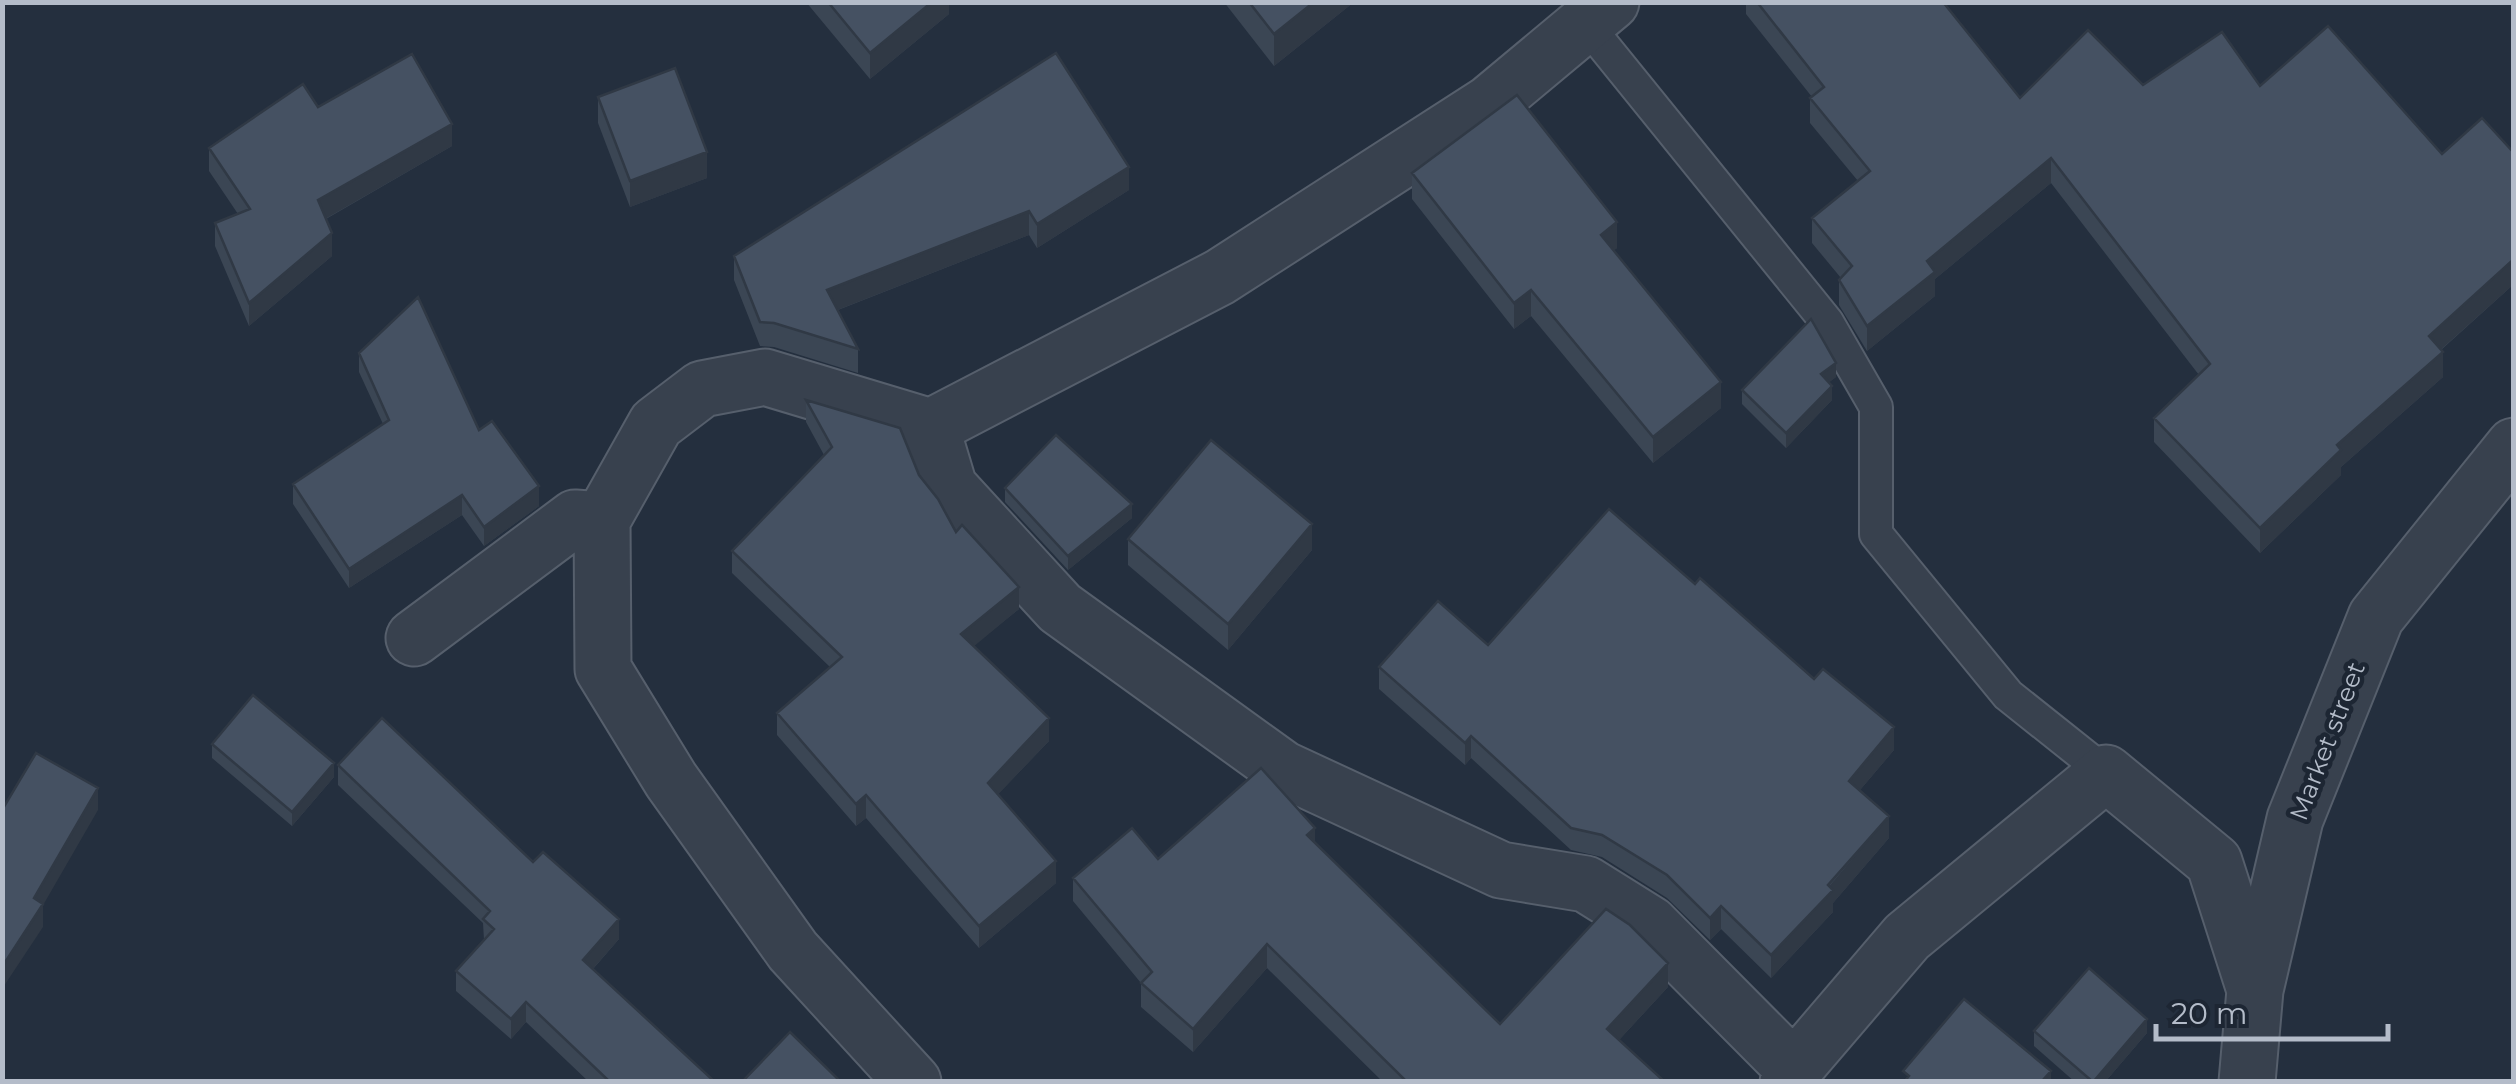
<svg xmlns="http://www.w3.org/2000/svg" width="2516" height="1084" viewBox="0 0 2516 1084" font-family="Montserrat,sans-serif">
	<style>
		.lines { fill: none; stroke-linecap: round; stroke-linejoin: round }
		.lane-casing { stroke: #565f6c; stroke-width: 36 }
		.street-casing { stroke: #565f6c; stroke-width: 59 }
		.lane { stroke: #38414e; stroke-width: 32 }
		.street { stroke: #38414e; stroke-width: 55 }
		.wall { fill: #3b4654 }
		.shaded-wall { fill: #303945 }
		.building { fill: #455162; stroke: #303945; stroke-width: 2.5 }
		.labels { text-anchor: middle; stroke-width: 9; stroke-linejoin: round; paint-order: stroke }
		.street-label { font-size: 25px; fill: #b4bcc9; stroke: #1d2633 }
	</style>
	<rect width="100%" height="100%" fill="#242f3e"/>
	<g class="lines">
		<defs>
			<path id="lane" d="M1585 23 1827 322 1876 407V534L2008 695 2106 773"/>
			<path id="street" d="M931 427 949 487 1060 608 1283 769 1501 870 1586 884 1650 924 1794 1069
				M414 638 575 518 602 520
				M913 1082 793 951 671 780 603 669 602 520 656 424 702 389 765 377 931 427 1220 277 1490 103 1611 2
				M1788 1082 1794 1069 1907 937 2106 773 2214 862 2255 990
				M2247 1082 2255 990 2295 819 2376 617 2514 446"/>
		</defs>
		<!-- lane casing -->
		<use href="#lane" class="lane-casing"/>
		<!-- street casing -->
		<use href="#street" class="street-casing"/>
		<!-- lane -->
		<use href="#lane" class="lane"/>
		<!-- street -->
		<use href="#street" class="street"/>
	</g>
	<!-- wall -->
	<path class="wall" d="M806 2H949V14L870 79Z
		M1224 2H1354L1274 66Z
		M1746 2H1943L2020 98 2143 85 2260 86 2442 154 2514 153V284L2441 350 2443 377 2341 467V475L2260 553 2154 442V418L2199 375 2051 183 1935 279V296L1867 351 1839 305V280L1841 278 1812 243V218L1858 181 1810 123V98L1812 97 1746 14Z
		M598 97 707 178 630 207 598 123Z
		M318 107 452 146 326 219 332 256 249 326 215 246V223L238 214 209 171V148Z
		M1412 173 1617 248 1614 250 1721 408 1653 463 1531 316 1514 329 1412 199Z
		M1129 190 1037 248 1029 235 838 310 858 349V373L774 347 760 346 734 280V256Z
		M359 353 479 430 539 506 484 546 462 515 349 588 293 504V484L383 424 359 372Z
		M1836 377 1829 382 1832 400 1786 448 1742 404V390Z
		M806 400 919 475 956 532 1019 609 973 646 1049 741 998 794 1056 883 979 948 866 818 856 826 777 735V713L830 667 732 573V551L824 455 806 422Z
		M1005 488 1132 518 1068 570 1005 502Z
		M1128 539 1312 550 1228 650 1128 565Z
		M1695 584 1894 750 1860 790 1889 838 1833 903V912L1771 978 1721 929 1710 940 1667 898 1602 857 1571 850 1471 758 1465 765 1379 689V667L1488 645Z
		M212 744 334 777 292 826 212 758Z
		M338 765 533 862 619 939 593 969 715 1082H589L526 1022 511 1039 456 991V971L484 940 483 923 338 785Z
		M1315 842 1500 1024 1668 987 1619 1040 1665 1082H1383L1267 968 1193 1052 1141 1007V983L1073 901V878L1158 859Z
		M2034 1031 2147 1033 2105 1082H2075L2034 1046Z"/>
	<!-- shaded-wall -->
	<path class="shaded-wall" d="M932 2H949V14L870 79V53Z
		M1314 2H1354L1274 66V34Z
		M452 124V146L318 223V200Z
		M707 152V178L630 207V181Z
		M2051 158V183L1935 279V296L1867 351V326L1927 261Z
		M1129 167V190L1037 248V224Z
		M1029 211V235L827 314V290Z
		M1617 222V248L1601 260V235Z
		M332 233V256L249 326V303Z
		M2514 259V284L2429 360V336Z
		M1531 290V316L1514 329V303Z
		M2443 352V377L2341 467V475L2260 553V528L2337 445Z
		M1836 363V377L1821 389V374Z
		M1721 382V408L1653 463V437Z
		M1832 386V400L1786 448V433Z
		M539 486V506L484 546V527Z
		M462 495V515L349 588V569Z
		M1132 504V518L1068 570V556Z
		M1312 524V550L1228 650V624Z
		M1019 587V609L961 657V634Z
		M1049 718V741L988 805V783Z
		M1894 727V750L1849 803V781Z
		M1471 736V758L1465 765V743Z
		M334 763V777L292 826V812Z
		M98 788V810L42 907 43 904V927L2 989V967L34 898Z
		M866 795V818L856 826V804Z
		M1889 816V838L1833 903V912L1771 978V955Z
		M1315 828V852L1307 835Z
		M1056 861V883L979 948V926Z
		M1721 906V929L1710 940V918Z
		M619 919V939L583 980V960Z
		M1267 944V968L1193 1052V1029Z
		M1668 963V987L1607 1053V1029Z
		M526 1002V1022L511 1039V1019Z
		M2147 1019V1033L2105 1082H2093Z
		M2051 1071V1082H2041Z"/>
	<!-- building -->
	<path class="building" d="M828 2H932L870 53Z
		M1249 2H1314L1274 34Z
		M1757 2H1943L2020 98 2088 30 2143 85 2222 32 2260 86 2328 26 2442 154 2482 118 2514 153V259L2429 336 2443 352 2337 445 2341 450 2260 528 2154 418 2210 364 2051 158 1927 261 1935 272 1867 326 1839 280 1852 266 1812 218 1870 171 1810 98 1824 87Z
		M1056 53 1129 167 1037 224 1029 211 827 290 858 349 774 323 760 322 734 256Z
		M412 54 452 124 318 200 332 233 249 303 215 223 250 209 209 148 303 84 318 107Z
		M675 68 707 152 630 181 598 97Z
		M1517 95 1617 222 1601 235 1721 382 1653 437 1531 290 1514 303 1412 173Z
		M418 297 479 430 492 421 539 486 484 527 462 495 349 569 293 484 389 420 359 353Z
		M1811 319 1836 363 1821 374 1832 386 1786 433 1742 390Z
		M806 400 900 428 919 475 938 499 956 532 962 525 1019 587 961 634 1049 718 988 783 1056 861 979 926 866 795 856 804 777 713 842 657 732 551 832 447Z
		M1056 435 1132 504 1068 556 1005 488Z
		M1211 440 1312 524 1228 624 1128 539Z
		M1609 509 1695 584 1700 578 1814 679 1823 669 1894 727 1849 781 1889 816 1828 885 1833 890 1771 955 1721 906 1710 918 1667 875 1602 835 1571 828 1471 736 1465 743 1379 667 1438 601 1488 645Z
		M253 695 334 763 292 812 212 744Z
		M382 718 533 862 543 852 619 919 583 960 715 1082H610L526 1002 511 1019 456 971 494 929 483 919 490 911 338 765Z
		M36 753 98 788 34 898 43 904 2 967V810Z
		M1261 768 1315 828 1307 835 1500 1024 1606 909 1630 925 1668 963 1607 1029 1665 1082H1407L1267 944 1193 1029 1141 983 1152 972 1073 878 1132 828 1158 859Z
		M2089 968 2147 1019 2093 1082 2034 1031Z
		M1964 999 2051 1071 2041 1082H1904L1909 1076 1903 1071Z
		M790 1032 841 1082H742Z"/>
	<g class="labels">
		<!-- street labels -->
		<g class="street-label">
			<text transform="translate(2327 741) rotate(-69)" y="9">Market street</text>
		</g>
	</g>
	<!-- border -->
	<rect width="2516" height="1084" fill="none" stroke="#b4bcc9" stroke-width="10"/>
	<!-- scale -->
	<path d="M2156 1024v15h232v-15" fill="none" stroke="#b4bcc9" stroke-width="5"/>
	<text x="2171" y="1024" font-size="30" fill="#b4bcc9" stroke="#1d2633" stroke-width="8" paint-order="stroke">20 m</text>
</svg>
